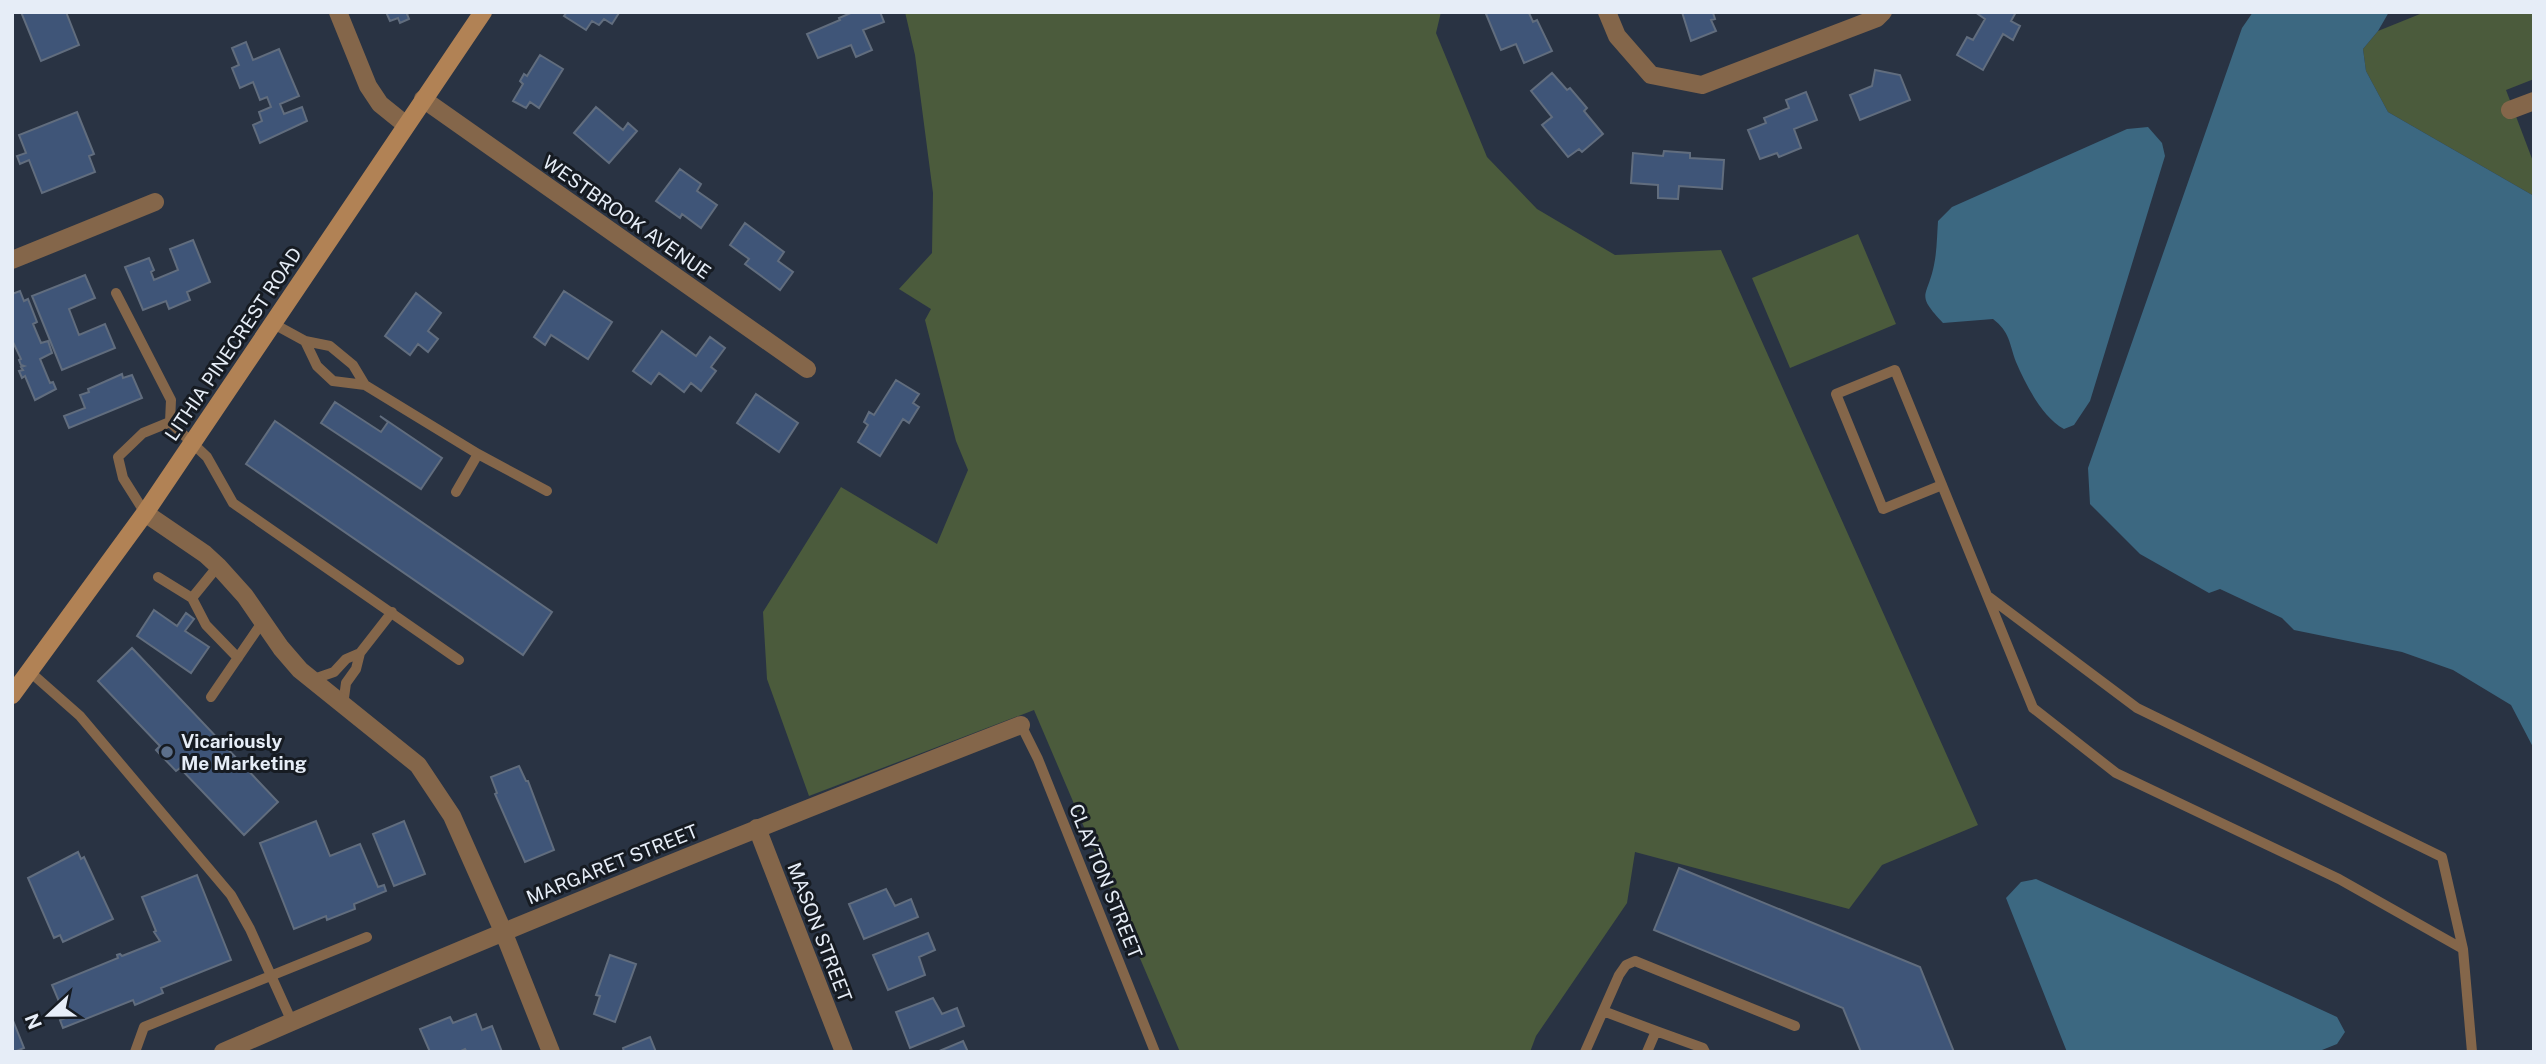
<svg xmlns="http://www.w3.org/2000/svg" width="2546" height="1064" viewBox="0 0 2546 1064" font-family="'Public Sans',sans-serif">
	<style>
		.green { fill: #4b5b3c }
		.water { fill: #3c6881 }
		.building { fill: #3f5578; stroke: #616d7e; stroke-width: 2 }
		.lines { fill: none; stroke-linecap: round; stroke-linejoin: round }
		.lane { stroke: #84664a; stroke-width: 10 }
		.street { stroke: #84664a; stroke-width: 18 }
		.secondary { stroke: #b18255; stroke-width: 18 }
		.service-dot { fill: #5c6f8a; stroke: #161b22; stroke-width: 2.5 }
		.labels { text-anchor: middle; stroke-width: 6; stroke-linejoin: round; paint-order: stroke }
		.street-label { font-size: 19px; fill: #e6edf7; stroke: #161b22 }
		.poi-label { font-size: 19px; font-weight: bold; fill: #e6edf7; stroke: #161b22; text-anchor: start }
	</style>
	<rect width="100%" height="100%" fill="#293343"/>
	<!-- green -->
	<path class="green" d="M905 12H1441L1436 33 1487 157 1537 209 1615 255 1721 250 1978 825 1882 865 1849 909 1635 852 1627 903 1536 1036 1530 1052H1180L1034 710 809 796 767 679 763 612 841 487 937 544 968 470 956 441 925 320 931 309 899 289 932 253 933 193 915 55Z
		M2425 12H2534V79L2506 90 2534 164V196L2388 112 2366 71 2363 49 2378 31Z
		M1858 234 1896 324 1790 368 1752 278Z"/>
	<!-- water -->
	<path class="water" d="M2253 12H2389L2378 31 2363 49 2366 71 2388 112 2534 196V749L2511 705 2453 670 2402 652 2294 630 2282 618 2220 589 2209 593 2140 554 2090 504 2088 468 2242 28Z
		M2148 127 2162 143 2165 156 2090 401 2074 425 2064 429C2042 417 2026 385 2016 362 2009 343 2010 332 1993 319L1943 323C1915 293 1927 299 1934 265 1937 251 1937 235 1938 221L1952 207 2127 129Z
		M2036 879 2337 1017 2345 1032 2337 1044 2317 1052H2067L2006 898 2021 882Z"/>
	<!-- building -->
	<path class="building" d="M21 12H66L79 45 41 61Z
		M386 12H411L407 14 409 19 400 23 398 18 390 21Z
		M567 12H618L619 13 612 24 604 19 599 25 592 21 586 30 564 16Z
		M853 12H880L884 22 863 30 872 50 856 57 851 45 818 58 807 34 840 20 839 18Z
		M1490 12H1532L1529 13 1533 22 1537 20 1552 51 1524 63 1516 44 1501 50 1486 14Z
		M1682 12 1713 13 1715 19 1711 20 1716 31 1691 41Z
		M1975 12H2016L2011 21 2020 26 2013 40 2003 34 1983 70 1957 55 1967 37 1973 40 1985 19Z
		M246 42 253 60 279 49 299 96 280 104 284 114 302 107 307 121 260 143 253 125 262 121 259 112 271 107 267 97 260 100 253 82 240 88 232 68 239 65 232 48Z
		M540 55 563 69 539 108 530 102 526 108 513 101 523 84 520 81 524 74 527 76Z
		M1875 70 1900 75 1910 100 1860 120 1850 95 1872 86Z
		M1552 73 1567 90 1570 88 1587 108 1584 111 1603 134 1582 152 1579 149 1568 157 1542 125 1552 117 1531 91Z
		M1806 92 1817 120 1794 129 1801 148 1779 157 1777 153 1760 159 1748 130 1766 123 1764 118 1789 108 1786 100Z
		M596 107 623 130 628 123 637 131 609 163 574 133Z
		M77 112 94 154 89 156 95 172 42 193 29 160 20 164 17 156 26 153 19 135Z
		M1664 151 1690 153V158L1724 160 1722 189 1679 186 1678 199 1658 198V185L1631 183 1633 153 1663 156Z
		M680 169 701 184 697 191 717 205 701 228 682 214 680 218 656 201Z
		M745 223 784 252 778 261 793 272 780 290 745 264 749 259 730 245Z
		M193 240 210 282 187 292 190 300 169 309 166 301 143 310 125 267 149 258 154 270 151 272 154 280 178 270 170 249Z
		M85 275 95 298 69 309 79 335 105 324 115 348 62 370 32 296Z
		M20 291 24 301 28 299 37 322 33 324 41 343 48 341 52 353 40 359 50 383 53 382 56 389 35 400 25 376 22 378 19 371 23 370 21 367 24 366 21 365 19 360 21 359 12 340V294Z
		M564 291 612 322 588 359 551 335 545 345 534 337Z
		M416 293 441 313 428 331 438 339 428 352 418 344 410 355 385 336Z
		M662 331 696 356 710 337 725 348 711 367 716 371 701 391 691 383 684 392 659 373 651 384 633 371Z
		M122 374 123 378 132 375 142 398 69 428 64 416 85 408 80 395 89 392 88 389Z
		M896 380 919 394 913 403 919 407 909 423 903 419 880 456 858 442 868 425 864 422 869 412 874 415Z
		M756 394 798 423 779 452 737 423Z
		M335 402 381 432 388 422 380 416 442 458 421 489 321 423Z
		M275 421 552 612 523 655 246 464Z
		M154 610 177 626 186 613 194 619 185 631 209 647 191 673 137 636Z
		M132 648 278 802 244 835 180 768 176 771 156 750 160 746 98 681Z
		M519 766 526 781H528L554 850 525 862 495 794 497 793 491 777Z
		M316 821 330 856 360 844 378 887 384 885 386 891 354 904 355 909 327 920 326 916 294 929 260 843Z
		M404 821 425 874 394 886 373 834Z
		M78 852 81 859 84 857 113 919 63 942 60 935 54 938 28 878Z
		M1679 868 1920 967 1954 1052H1861L1843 1008 1654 930Z
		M197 875 231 960 161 988 163 993 135 1005 133 1000 63 1028 60 1020 66 1018 52 985 118 958 117 955 120 954 122 956 160 941 154 932 156 931 142 897Z
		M886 889 895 906 911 899 918 917 864 939 849 904Z
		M928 933 935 950 919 957 925 975 888 990 873 955Z
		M610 955 636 964 615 1022 594 1014 600 996 596 995Z
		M933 998 942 1014 957 1008 964 1026 910 1048 896 1012Z
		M476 1014 482 1030 492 1026 502 1052H467L465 1049 459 1052H430L420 1029 450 1017 453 1023Z
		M12 1018 24 1048 14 1052H12Z
		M650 1037 656 1052H624L623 1048Z
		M963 1041 968 1052H937Z"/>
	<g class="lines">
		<!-- lane -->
		<path class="lane" d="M116 293 171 400 170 422
			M272 323 305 341 330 346 353 365 365 385
			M305 341 317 366 333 381 365 385 478 454 547 491
			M1942 485 1883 509 1836 394 1895 370 2033 708 2116 773 2339 879 2463 949
			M456 492 478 454
			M145 513 123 478 118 457 143 433 170 422 207 457 233 503 459 660
			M218 566 192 598 206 625 238 658
			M158 577 192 598
			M1989 597 2137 708 2442 857 2463 949 2472 1052
			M29 671 80 716 231 895 250 929 292 1022
			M311 680 334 672 346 659 360 653
			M211 697 263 621
			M343 705 346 683 356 669 360 653 392 612
			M1021 725 1038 759 1155 1052
			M1603 1011 1656 1031 1647 1052
			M1656 1031 1703 1048 1705 1052
			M135 1052 144 1027 367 937
			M1585 1052 1619 975 1626 965 1635 961 1795 1026"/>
		<!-- street -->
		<path class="street" d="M338 12 368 86 380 104 406 125
			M1607 12 1617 36 1651 75 1702 85 1877 18 1883 12
			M423 99 807 369
			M2510 110 2534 101
			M12 260 155 202
			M145 513 205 554 218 566 245 596 281 648 300 670 418 765 452 816 503 931 551 1052
			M757 828 844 1052
			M223 1052C486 936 753 829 1021 725"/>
		<!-- secondary -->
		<path class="secondary" d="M12 695 145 513 483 12"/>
	</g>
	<!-- markers -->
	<circle class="service-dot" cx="167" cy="752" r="7"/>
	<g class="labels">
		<!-- street labels -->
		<g class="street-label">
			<text transform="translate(627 217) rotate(35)" y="7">WESTBROOK AVENUE</text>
			<text transform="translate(233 344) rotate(-56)" y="7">LITHIA PINECREST ROAD</text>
			<text transform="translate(612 864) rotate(-22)" y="7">MARGARET STREET</text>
			<text transform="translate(1106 881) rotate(68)" y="7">CLAYTON STREET</text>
			<text transform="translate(820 932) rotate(69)" y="7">MASON STREET</text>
		</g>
		<!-- poi labels -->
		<g class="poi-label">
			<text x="181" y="748">Vicariously<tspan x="181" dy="22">Me Marketing</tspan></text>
		</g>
	</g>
	<!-- border -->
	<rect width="2546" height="1064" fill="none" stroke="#e6edf7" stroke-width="28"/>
	<!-- north arrow -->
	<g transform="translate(49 1015) rotate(248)" stroke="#161b22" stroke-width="5" paint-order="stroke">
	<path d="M0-5L12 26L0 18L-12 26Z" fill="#e6edf7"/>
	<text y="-10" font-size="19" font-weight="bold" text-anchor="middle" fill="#e6edf7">N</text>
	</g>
</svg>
